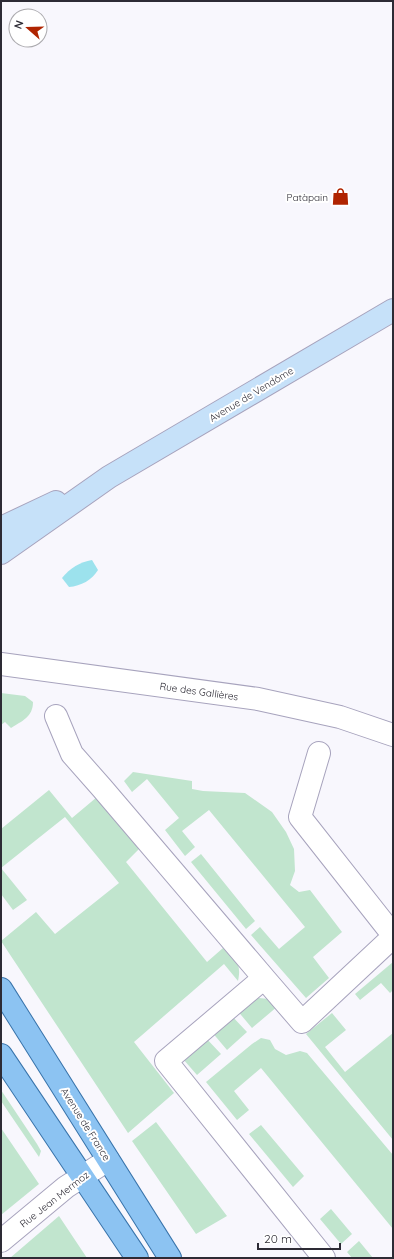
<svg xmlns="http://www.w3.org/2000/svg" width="394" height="1259" viewBox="0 0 394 1259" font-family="Quicksand,sans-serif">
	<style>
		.green { fill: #c1e5ce }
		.water { fill: #9ce2ed }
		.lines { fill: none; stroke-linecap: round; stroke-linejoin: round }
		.minor-casing { stroke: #a7a3bd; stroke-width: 24 }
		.secondary-casing { stroke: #a7a3bd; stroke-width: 24 }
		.primary-casing { stroke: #3974ab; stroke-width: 24 }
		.minor { stroke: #fff; stroke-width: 22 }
		.secondary { stroke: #c6e1f9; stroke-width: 22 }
		.primary { stroke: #8cc3f2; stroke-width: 22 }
		.labels { text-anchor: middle; stroke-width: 4; stroke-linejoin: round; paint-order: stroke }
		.poi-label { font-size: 10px; fill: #2d2b35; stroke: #fff; text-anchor: end }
		.street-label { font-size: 10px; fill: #2d2b35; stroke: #fff }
	</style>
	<rect width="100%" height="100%" fill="#f8f7fd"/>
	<!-- green -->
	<path class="green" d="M1 693 25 696 33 702C33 717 22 721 11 728L5 722 1 725Z
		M133 772 192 781V789L203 791 245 793 272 812 286 832 294 849 295 871 290 885 299 892 310 890 342 932 313 957 329 978 306 998 251 935 260 927 279 949 305 927 209 810 182 831 195 847 185 856 165 830 179 818 147 779 132 792 124 781Z
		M49 790 72 818 97 797 139 849 126 862 207 962 223 948C235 960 242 962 238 981L224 964 134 1042 174 1093 128 1133 1 941 36 912 55 934 119 883 65 817 1 868 27 900 13 910 1 894V829Z
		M201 854 255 921 246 929 191 862Z
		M393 962V990L390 993 381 983 360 1000 355 994Z
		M259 998 269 999 278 1006 252 1028 236 1009 248 1000Z
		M332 1013 346 1030 325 1047 345 1072 393 1033V1140L306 1034Z
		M230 1014 247 1032 227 1050 211 1031Z
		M204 1036 221 1054 197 1075 183 1059Z
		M261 1038 270 1040 275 1049 286 1055 300 1051 307 1053 393 1155V1229L261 1068 234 1091 249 1110 237 1120 206 1082 252 1044Z
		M1 1090 37 1144 41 1151 39 1157 1 1101Z
		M156 1122 227 1216 196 1234 132 1141Z
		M261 1125 304 1176 293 1187 249 1134Z
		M1 1128 39 1184 1 1215Z
		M331 1209 352 1234 341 1244 320 1219Z
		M59 1216 87 1258H49L48 1257 46 1258H10Z
		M359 1241 373 1258H352L347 1252Z"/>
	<!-- water -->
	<path class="water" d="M92 560 98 570C92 580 81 586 69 587L62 578C70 568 80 562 92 560Z"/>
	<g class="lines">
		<defs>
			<path id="minor" d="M1 664 258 699 340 717 393 735
				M56 716 72 754 102 788 264 978
				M319 753 300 817 393 935
				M1 1241 66 1187 108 1160
				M324 1258 166 1061 264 978 302 1022 393 937"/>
			<path id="secondary" d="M1 528 56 502
				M1 553 109 477 393 310"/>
			<path id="primary" d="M1 989 170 1258
				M1 1055 137 1258"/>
		</defs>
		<!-- minor casing -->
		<use href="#minor" class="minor-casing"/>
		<!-- secondary casing -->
		<use href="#secondary" class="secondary-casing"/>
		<!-- primary casing -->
		<use href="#primary" class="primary-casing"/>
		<!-- minor -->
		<use href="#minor" class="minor"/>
		<!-- secondary -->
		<use href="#secondary" class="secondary"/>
		<!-- primary -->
		<use href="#primary" class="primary"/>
	</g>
	<!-- icons -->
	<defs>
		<symbol id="shop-bare" viewBox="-9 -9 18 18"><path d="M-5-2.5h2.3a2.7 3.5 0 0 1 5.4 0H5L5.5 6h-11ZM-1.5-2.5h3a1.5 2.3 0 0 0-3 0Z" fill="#b02401" stroke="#fff" stroke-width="2.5" paint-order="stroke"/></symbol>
	</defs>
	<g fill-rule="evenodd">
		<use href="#shop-bare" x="328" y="184" width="25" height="25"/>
	</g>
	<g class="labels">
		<!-- poi labels -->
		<g class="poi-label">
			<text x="328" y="201">Patàpain</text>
		</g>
		<!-- street labels -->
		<g class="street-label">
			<text transform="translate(251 394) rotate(-31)" y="4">Avenue de Vendôme</text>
			<text transform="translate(199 691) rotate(8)" y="4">Rue des Gallières</text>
			<text transform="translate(86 1124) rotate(58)" y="4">Avenue de France</text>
			<text transform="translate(54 1199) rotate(-38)" y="4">Rue Jean Mermoz</text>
		</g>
	</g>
	<!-- border -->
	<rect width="394" height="1259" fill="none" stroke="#2d2b35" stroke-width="4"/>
	<!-- north arrow -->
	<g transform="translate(28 28) rotate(290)"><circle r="19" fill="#ffffff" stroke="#abaaae"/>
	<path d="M0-3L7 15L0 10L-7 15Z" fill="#b02401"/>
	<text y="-6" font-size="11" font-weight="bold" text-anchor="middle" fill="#2d2b35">N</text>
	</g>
	<!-- scale -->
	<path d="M258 1243v6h82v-6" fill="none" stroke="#2d2b35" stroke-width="2"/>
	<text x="264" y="1243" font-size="12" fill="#2d2b35" stroke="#ffffff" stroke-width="3" paint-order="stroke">20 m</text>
</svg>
